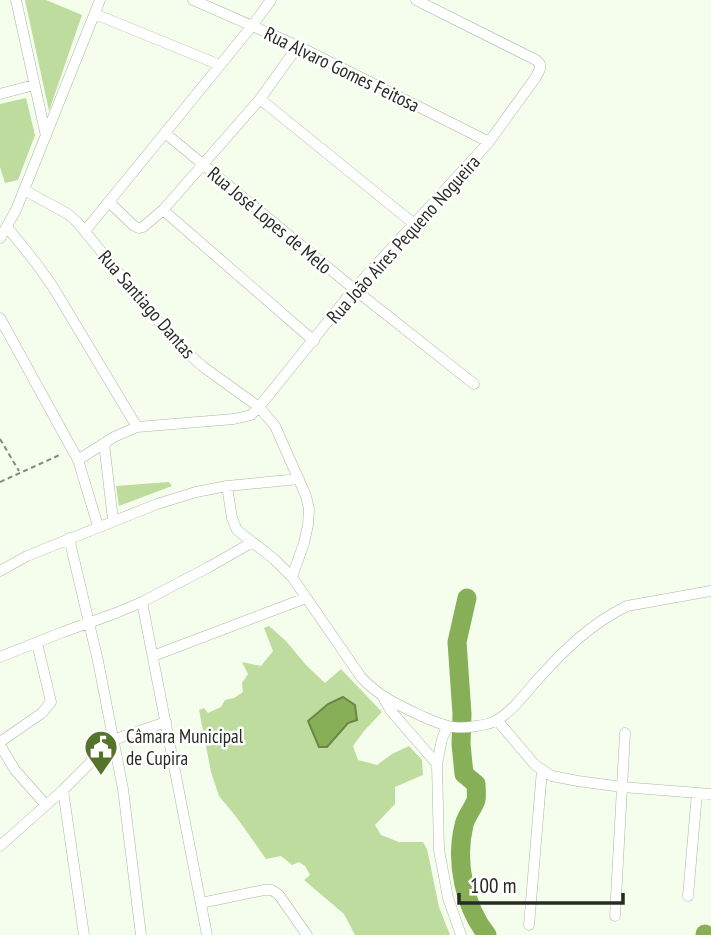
<svg xmlns="http://www.w3.org/2000/svg" width="711" height="935" viewBox="0 0 711 935" font-family="'PT Sans Narrow',sans-serif">
	<style>
		.green { fill: #bedc9e }
		.water { fill: #87af58; stroke: #6a8748; stroke-width: 2 }
		.lines { fill: none; stroke-linecap: round; stroke-linejoin: round }
		.river { stroke: #87af58; stroke-width: 19 }
		.minor-casing { stroke: #adb5a5; stroke-width: 11 }
		.path { stroke: #848a7f; stroke-width: 2; stroke-dasharray: 5 3.5; stroke-linecap: butt }
		.minor { stroke: #fff; stroke-width: 10 }
		.labels { text-anchor: middle; stroke-width: 5; stroke-linejoin: round; paint-order: stroke }
		.street-label { font-size: 19px; fill: #272b24; stroke: #fff }
		.poi-label { font-size: 19px; fill: #272b24; stroke: #fff; text-anchor: start }
	</style>
	<rect width="100%" height="100%" fill="#f5feed"/>
	<!-- green -->
	<path class="green" d="M25 0H46L82 15 49 111Z
		M26 98 35 135 18 180 5 183 0 167V104Z
		M169 482 172 486 119 506 116 486Z
		M269 626 286 641 306 665 325 683 341 669 382 712 364 731 353 746 358 760 377 765 392 754 409 746 422 760 423 775 395 787V804L375 825 381 835 399 842H423L427 849 439 907 450 935H355L344 914 304 880 310 875 305 866 299 862 292 865 281 856 266 859 237 818 219 796 211 772 199 710 204 708 208 713 221 707 225 700 234 698 243 692 242 683 248 674 242 662 261 666 273 651 264 628Z"/>
	<!-- water -->
	<path class="water" d="M343 697 355 705 357 720 348 723 327 747H319L308 721 328 704Z"/>
	<g class="lines">
		<!-- river -->
		<path class="river" d="M467 598 457 642 462 714 461 744 464 774 476 784C476 789 477 795 476 800 473 809 466 816 464 825 455 861 464 906 487 935
			M705 934V935"/>
		<defs>
			<path id="minor" d="M16 0 46 136
				M193 0 298 46 489 142
				M95 14 220 65
				M0 94 34 85
				M260 99 413 223
				M165 133 354 289 474 384
				M24 190 68 214 77 222 173 339 202 366 259 407 275 426 306 496 309 509 308 525 304 543 292 577
				M109 202 134 226 139 228 143 227 163 210 260 99 298 46
				M163 210 314 341
				M7 227 36 263 53 287 137 427
				M85 231 252 26 271 0
				M0 238 16 210 100 0
				M0 318 78 460 98 526
				M104 443 113 520
				M78 460 114 437 137 427 234 419 251 415 259 407 354 289 489 142 536 77 540 69V64L536 60 416 0
				M227 486 232 518 237 530 274 559 292 577 361 677C379 697 400 706 424 717 444 726 455 730 476 726 484 725 491 724 497 720 514 710 526 692 539 678 565 649 592 623 627 606L711 591
				M69 538 98 661 123 789 141 935
				M0 571 27 556 157 504 196 492 227 486 299 479
				M142 602 207 935
				M153 656 306 598
				M0 657 63 632 116 613 142 602 209 567 251 543
				M384 699 391 711 437 764
				M497 720 535 765 552 776 578 781 622 787 711 794
				M447 727 442 739 437 764 439 850 448 898 461 935
				M0 742 42 713 51 702 37 643
				M0 745 15 770 46 805
				M63 790 84 935
				M0 846 63 790 113 740 166 722
				M688 896 697 793
				M201 903 264 890H272L279 895 307 935
				M615 916 625 733
				M529 925 542 770"/>
		</defs>
		<!-- minor casing -->
		<use href="#minor" class="minor-casing"/>
		<!-- path -->
		<path class="path" d="M0 439 19 471
			M0 482 62 454"/>
		<!-- minor -->
		<use href="#minor" class="minor"/>
	</g>
	<!-- icons -->
	<defs>
		<symbol id="civic-pin" viewBox="-11 -11 22 30"><path d="M0 17L-7.5 6A9.5 9.5 0 1 1 7.5 6Z" fill="#54742a" stroke="#fff"/><path d="M-.6-6.5H3V-4.5H.6V-3L4-1V1h2V6H-6V1h2V-1L-.6-3ZM-1.2 2.5V6h2.4V2.5Z" fill="#fff"/></symbol>
	</defs>
	<g fill-rule="evenodd">
		<use href="#civic-pin" x="82" y="728" width="38" height="52"/>
	</g>
	<g class="labels">
		<!-- street labels -->
		<g class="street-label">
			<text transform="translate(342 69) rotate(26)" y="7">Rua Alvaro Gomes Feitosa</text>
			<text transform="translate(270 220) rotate(40)" y="7">Rua José Lopes de Melo</text>
			<text transform="translate(403 239) rotate(-48)" y="7">Rua João Aires Pequeno Nogueira</text>
			<text transform="translate(147 304) rotate(49)" y="7">Rua Santiago Dantas</text>
		</g>
		<!-- poi labels -->
		<g class="poi-label">
			<text x="126" y="743">Câmara Municipal<tspan x="126" dy="22">de Cupira</tspan></text>
		</g>
	</g>
	<!-- scale -->
	<path d="M459 893v10h164v-10" fill="none" stroke="#272b24" stroke-width="3.5"/>
	<text x="470" y="893" font-size="21" fill="#272b24" stroke="#ffffff" stroke-width="5" paint-order="stroke">100 m</text>
</svg>
